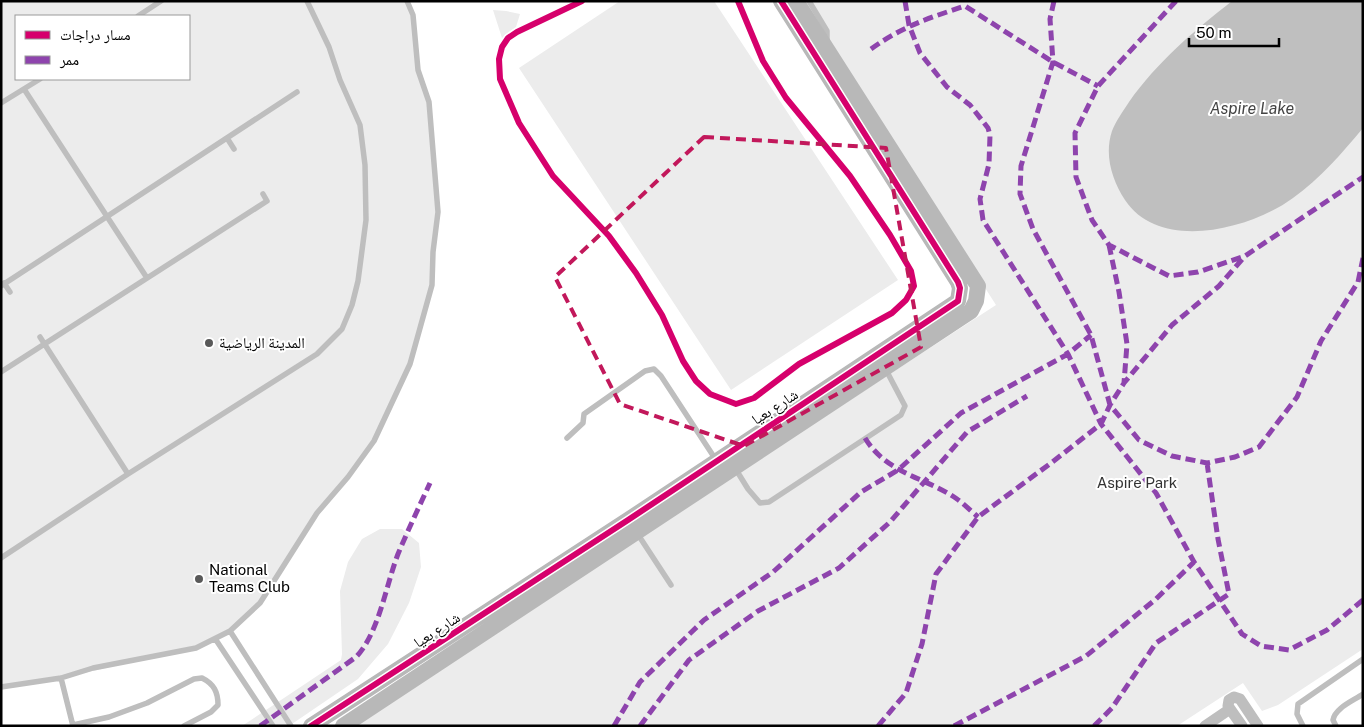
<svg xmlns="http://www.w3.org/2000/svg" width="1364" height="727" viewBox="0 0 1364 727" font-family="'Public Sans','Noto Naskh Arabic',sans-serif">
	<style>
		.green { fill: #ececec; fill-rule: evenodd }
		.water { fill: #bfbfbf }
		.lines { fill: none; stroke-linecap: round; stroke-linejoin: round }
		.lane { stroke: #bebebe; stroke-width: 5.5 }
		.street { stroke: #bebebe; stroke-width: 11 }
		.secondary { stroke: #b8b8b8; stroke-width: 16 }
		.quiet { stroke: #8e44ad; stroke-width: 5; stroke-dasharray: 10 5; stroke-linecap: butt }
		.cycleway-casing { stroke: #fff; stroke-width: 9 }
		.cycleway { stroke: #d6006c; stroke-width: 6 }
		.marked { fill: none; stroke: #c2185b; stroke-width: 4; stroke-dasharray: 10 6; stroke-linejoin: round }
		.poi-dot { fill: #595959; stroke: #fff; stroke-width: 2 }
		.labels { text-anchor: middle; stroke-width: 4; stroke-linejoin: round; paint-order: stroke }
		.poi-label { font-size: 15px; fill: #000; stroke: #fff; text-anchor: start }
		.street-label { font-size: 15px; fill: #000; stroke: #fff }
		.park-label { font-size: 15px; fill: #333; stroke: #fff }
		.water-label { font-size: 16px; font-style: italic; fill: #444; stroke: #fff }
	</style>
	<rect width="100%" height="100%" fill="#fff"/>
	<!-- green -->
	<path class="green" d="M1 1H407L413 15 418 70 429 102 438 212 432 285 410 364 374 441 317 513 260 603 230 631 196 648 61 678 1 687ZM16 16H189V79H16Z
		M620 1H714L898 280 731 390 519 68Z
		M802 1H1363V649L1278 705 1262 711 1243 683 1177 726H349L996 305Z
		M493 10 506 11 520 14 516 27 506 34 502 38Z
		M380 529H402L419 543 421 567 409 603 388 644 358 679 289 726H242L341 660 342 654 340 591 348 562 362 539Z"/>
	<!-- water -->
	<path class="water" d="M1232 1H1363V128C1342 153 1320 179 1293 198 1251 229 1160 253 1125 200 1112 180 1104 155 1112 131 1116 121 1123 111 1129 102 1157 62 1194 31 1232 1Z"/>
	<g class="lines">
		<!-- lane -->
		<path class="lane" d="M809 1 827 31V43
			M138 16 161 1
			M24 89 147 278
			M1 103 40 79
			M227 138 234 149
			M4 283 10 292
			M1 286 297 92
			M40 337 128 474
			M1 372 267 201 263 194
			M567 438 583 423 584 414 645 371 654 369 661 376 716 460
			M735 468 748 489 760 503 769 502 901 415 905 406 885 368
			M637 533 671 585
			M1 558 128 474 317 354 342 329 352 305 358 281 366 220 365 165 360 125 340 80 329 47 307 1
			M230 631 291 726
			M216 640 273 726
			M61 678 73 726
			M1 687 61 678 93 668 196 648 230 631 260 603 317 513 348 477 374 441 410 364 432 285 433 252 438 212 429 102 418 70 413 15 407 1
			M73 725 109 717 147 703 194 679 202 678C214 684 218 692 218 705L211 712 184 726
			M1303 726 1297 714 1298 704 1363 659
			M1336 726 1333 720C1335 708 1353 701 1363 694"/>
		<!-- street -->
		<path class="street" d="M1205 726 1230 709
			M1242 726 1228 706 1229 700 1234 697 1240 699 1258 726"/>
		<!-- secondary -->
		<path class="secondary" d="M311 726 628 520 958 301 960 288 958 282 781 1
			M343 726 971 311 976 301 978 286 796 1"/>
		<!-- quiet -->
		<path class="quiet" d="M905 1 909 25 920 53 947 87 970 105 988 128 990 135 989 164 980 199 983 220 1068 354 1101 424 1156 493 1194 562 1242 634 1261 646 1289 650 1327 630 1363 600
			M1054 1 1050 19 1053 62 1021 166 1020 194 1033 229 1091 335 1110 405 1139 440 1172 456 1207 463 1235 457 1259 447 1297 397 1321 341 1358 282 1363 258
			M1176 1 1098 86 1075 133 1076 177 1092 220 1109 245 1169 276 1198 272 1245 256 1363 177
			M871 49C903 26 929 18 965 6L1053 62 1098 86
			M1109 245 1119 292 1127 344 1124 383
			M865 438C887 474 925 477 957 499 964 504 971 511 978 517
			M260 726 356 657C379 633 386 585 398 554 408 530 419 507 430 483
			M614 726 640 682 704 620 773 572 861 492 898 470 961 413 1068 354 1091 335
			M640 726 689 660 758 611 839 568 890 522 967 432 1027 396
			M878 726 906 693 922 644 936 574 978 517 1051 463 1101 424 1110 405 1124 383 1172 325 1219 286 1245 256
			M954 726 1086 656 1156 599 1194 562
			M1094 726 1112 708 1156 643 1229 594 1218 539 1207 463"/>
		<defs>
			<path id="cycleway" d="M582 1 517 32 508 38 502 47 499 59 500 79 519 123 553 176 609 236 636 273 662 315 683 361 696 381 710 394 736 404 754 398 799 364 892 313 906 300 914 286 911 271 890 235 850 176 786 98 763 61 738 1
				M311 726 628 520 958 301 960 288 958 282 781 1"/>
		</defs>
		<!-- cycleway casing -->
		<use href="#cycleway" class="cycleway-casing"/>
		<!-- cycleway -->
		<use href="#cycleway" class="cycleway"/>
	</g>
	<!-- marked area -->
	<path class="marked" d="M704 137 886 148 921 347 744 446 620 404 555 277Z"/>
	<!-- markers -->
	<g class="poi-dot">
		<circle cx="209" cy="343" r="5"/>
		<circle cx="199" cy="579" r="5"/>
	</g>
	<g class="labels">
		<!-- poi labels -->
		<g class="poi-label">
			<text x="219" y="348">المدينة الرياضية</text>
			<text x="209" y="575">National<tspan x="209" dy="17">Teams Club</tspan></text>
		</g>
		<!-- street labels -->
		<g class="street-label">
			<text transform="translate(775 407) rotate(-33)" y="5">شارع بعيا</text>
			<text transform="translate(437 630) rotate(-33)" y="5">شارع بعيا</text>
		</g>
		<!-- park labels -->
		<g class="park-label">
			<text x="1137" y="488">Aspire Park</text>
		</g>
		<!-- water labels -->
		<g class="water-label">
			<text x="1252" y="114">Aspire Lake</text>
		</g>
	</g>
	<!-- border -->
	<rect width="1364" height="727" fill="none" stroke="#000000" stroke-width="5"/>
	<!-- legend -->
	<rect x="15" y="15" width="175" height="65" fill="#ffffff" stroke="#999999"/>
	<rect x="25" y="31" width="25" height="8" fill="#d6006c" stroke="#999999"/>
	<text x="60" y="40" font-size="15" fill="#000000">مسار دراجات</text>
	<rect x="25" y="56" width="25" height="8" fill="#8e44ad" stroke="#999999"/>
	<text x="60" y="65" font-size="15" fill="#000000">ممر</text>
	<!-- scale -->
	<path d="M1189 38v8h90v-8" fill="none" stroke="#000000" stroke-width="2.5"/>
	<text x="1196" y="38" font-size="15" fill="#000000" stroke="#ffffff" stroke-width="4" paint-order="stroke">50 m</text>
</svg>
